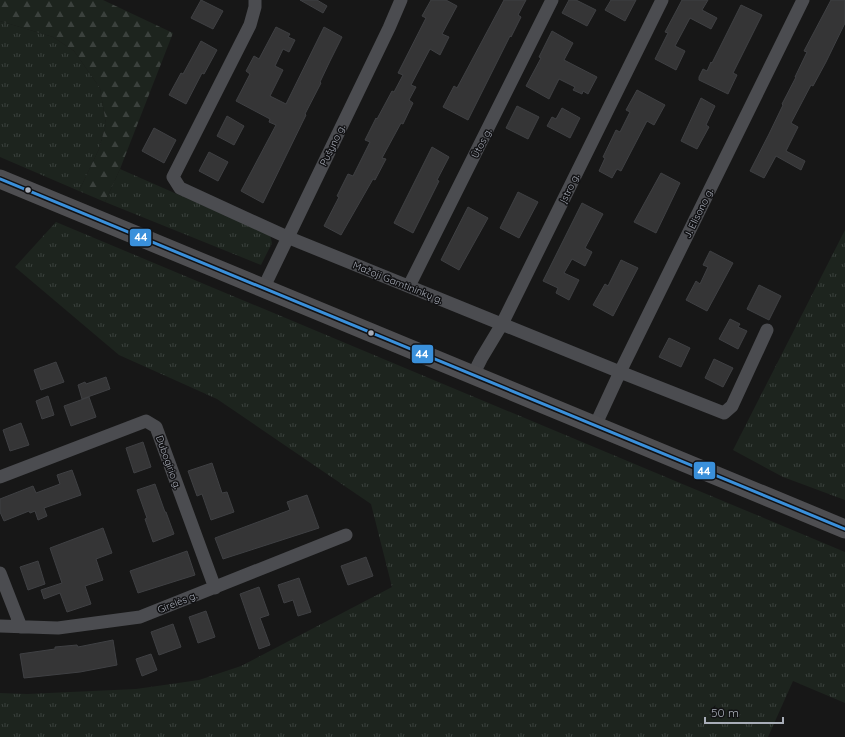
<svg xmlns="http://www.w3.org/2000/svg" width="845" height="737" viewBox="0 0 845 737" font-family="Quicksand,sans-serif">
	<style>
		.grass { fill: url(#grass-tufts) }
		.forest { fill: url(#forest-firs) }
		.building { fill: #353536; stroke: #3f4043 }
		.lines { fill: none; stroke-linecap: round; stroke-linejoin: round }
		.minor { stroke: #4b4c50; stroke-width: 13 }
		.highway { stroke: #4e4e51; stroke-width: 19 }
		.bus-1-casing { stroke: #111113; stroke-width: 6 }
		.bus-1 { stroke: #3a90db; stroke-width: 3 }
		.bus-dot { fill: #a8adb8; stroke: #111113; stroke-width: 1.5 }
		.labels { text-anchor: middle; stroke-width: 3; stroke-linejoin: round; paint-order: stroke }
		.street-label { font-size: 10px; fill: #a8adb8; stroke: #111113 }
		.line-badge { stroke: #111113; stroke-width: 1.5 }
		.badge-label { font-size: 11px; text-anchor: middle; font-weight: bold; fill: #fff }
	</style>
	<defs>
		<pattern id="grass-tufts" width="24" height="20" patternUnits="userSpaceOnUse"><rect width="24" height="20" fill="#1d241e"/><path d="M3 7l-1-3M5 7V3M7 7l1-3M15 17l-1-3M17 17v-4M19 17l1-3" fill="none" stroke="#3b413d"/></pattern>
		<pattern id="forest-firs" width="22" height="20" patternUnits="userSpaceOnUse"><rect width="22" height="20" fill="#1d241e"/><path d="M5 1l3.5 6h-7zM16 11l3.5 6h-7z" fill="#3b413d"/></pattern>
	</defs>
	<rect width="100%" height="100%" fill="#171717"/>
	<!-- grass -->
	<path class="grass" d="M0 21 53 37 74 51 100 88 106 124 99 149 79 191 0 157Z
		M120 169 270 235 272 243 261 265 105 202Z
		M56 222 845 552V703L793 681 768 737H0V693L27 694 136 689 199 680 241 666 392 587 371 504 217 399 119 355 15 267Z
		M845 230V500L783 477 733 450Z"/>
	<!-- forest -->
	<path class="forest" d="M0 0H103L173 33 120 169 105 202 79 191 99 149 106 124 100 88 74 51 53 37 0 21Z"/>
	<!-- building -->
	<path class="building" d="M201 0 223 11 213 29 191 18Z
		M300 0H317L327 6 323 13Z
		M431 0H446L457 6 442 34 449 37 440 55 430 49 411 85 416 87 409 100 413 103 403 124 401 123 382 158 386 159 375 180 373 179 341 235 324 226 339 197 337 196 348 174 353 176 370 142 365 140 376 118 377 119 392 91 394 92 403 75 398 73 426 18 422 16Z
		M504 0H526L518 15 521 17 511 37 510 36 468 120 443 107 454 86 457 88Z
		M569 0H576L596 10 587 26 562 13Z
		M611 0H636L625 21 605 10Z
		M682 0H708L702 10 717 18 711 29 690 18 675 46 685 51 676 70 655 59 668 33 665 32Z
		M831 0H845V23L826 62 813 86 811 85 791 123 798 127 786 151 805 161 801 170 776 156 764 178 750 171 769 134 783 105 782 104 796 77H795L807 52 804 51Z
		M741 5 762 15 733 73 737 75 728 94 699 80V77L703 69 707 71 711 62 712 63Z
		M276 27 290 34 288 37 295 40 289 52 283 49 275 66 283 70 270 96 286 104 324 27 342 37 330 61 320 82 321 83 305 114 306 115 263 203 241 191 276 125 269 122 270 119 236 101 250 74 246 71 254 56 259 59Z
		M552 31 573 43 564 60 597 77 588 94 583 91 582 94 573 90 575 87 559 79 549 99 526 86 541 58 539 57Z
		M201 41 217 50 204 74 202 73 186 104 169 95 181 73 183 74Z
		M637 90 665 105 654 125 647 121 621 171 617 169 612 178 599 171 605 158 603 157 616 130 620 132 630 112 626 110Z
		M701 98 715 106 706 125 709 127 697 149 681 141Z
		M517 106 539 117 528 139 506 128Z
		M562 108 580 118 570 138 547 126 552 117 556 119Z
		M227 116 244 126 234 145 217 136Z
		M154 128 176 140 164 163 142 151Z
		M432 147 449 157 437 180 439 181 413 233 394 223Z
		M209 152 228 162 218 181 199 171Z
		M661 173 680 183 656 233 634 222Z
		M518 192 538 202 519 238 500 228Z
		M582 203 603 214 585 248 592 252 585 266 572 259 564 273 579 280 569 300 556 293 558 288 543 281Z
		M468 207 488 218 459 270 441 260Z
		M710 251 733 263 707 311 686 300 696 281 700 284 708 267 703 265Z
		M621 260 638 268 613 316 593 305 605 284 608 286Z
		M759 285 781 296 769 320 747 309Z
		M730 319 740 324 738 327 747 331 738 349 719 339Z
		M669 338 690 348 681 367 659 357Z
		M714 359 733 368 723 387 705 378Z
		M56 362 64 382 41 390 34 370Z
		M106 377 110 389 82 399 78 385 85 382 86 384Z
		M48 396 54 415 42 419 36 401Z
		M89 397 96 417 71 426 64 406Z
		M21 423 29 445 10 451 3 430Z
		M143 442 151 467 134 473 126 448Z
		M212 463 222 493 227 492 234 512 211 520 202 494 197 496 188 471Z
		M72 470 81 495 44 508 47 516 38 520 35 511 30 513 29 511 4 521 0 512V499L33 486 36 493 60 484 57 475Z
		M155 484 165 512H166L174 534 153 542 145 519 147 518 137 490Z
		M307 495 319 528 223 559 215 538 290 510 287 502Z
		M103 528 112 553 96 559 103 580 85 586 91 604 67 612 60 593 44 599 41 590 62 583 50 548Z
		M187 551 195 575 138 593 130 571Z
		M366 557 373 576 348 585 341 566Z
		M38 561 45 584 28 590 20 567Z
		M299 578 311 612 298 616 293 600 284 603 278 585Z
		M259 587 269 615 260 618 270 645 259 649 240 594Z
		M206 611 215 637 198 643 189 617Z
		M173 624 181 647 159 655 151 632Z
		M113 640 117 665 80 672 24 678 20 654 55 649V647L77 645 78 647Z
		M151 654 157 670 142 676 136 659Z"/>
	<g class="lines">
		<!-- minor -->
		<path class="minor" d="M255 0V7L250 25 173 177 180 188 287 237 620 372 724 413 732 406 767 330
			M409 286 552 0
			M263 289 389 28 401 0
			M473 375 481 359 502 324 662 0
			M595 426 620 372 803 0
			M0 477 146 421 156 427 215 588
			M0 573 21 627
			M0 626 58 628 140 617 346 535"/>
		<!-- highway -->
		<path class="highway" d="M0 179 845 529"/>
		<defs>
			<path id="bus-1" d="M0 179 845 529"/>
		</defs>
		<!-- bus-1 casing -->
		<use href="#bus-1" class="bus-1-casing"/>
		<!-- bus-1 -->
		<use href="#bus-1" class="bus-1"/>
	</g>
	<!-- markers -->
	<g class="bus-dot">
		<circle cx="28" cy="190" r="3.5"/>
		<circle cx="371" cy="333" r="3.5"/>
	</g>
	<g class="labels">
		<!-- street labels -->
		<g class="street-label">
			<text transform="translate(481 143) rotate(-63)" y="4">Ūtos g.</text>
			<text transform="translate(332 145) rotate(-64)" y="4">Pušyno g.</text>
			<text transform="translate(569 188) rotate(-64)" y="4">Įstro g.</text>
			<text transform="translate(698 213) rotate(-64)" y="4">J. Elisono g.</text>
			<text transform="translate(398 282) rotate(22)" y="4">Mažoji Gamtininkų g.</text>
			<text transform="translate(169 462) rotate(70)" y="4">Dubogirio g.</text>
			<text transform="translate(177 602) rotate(-22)" y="4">Girelės g.</text>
		</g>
	</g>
	<g class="line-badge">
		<rect x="129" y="228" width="23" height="19" rx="4" fill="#3a90db"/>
		<rect x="411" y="344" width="23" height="20" rx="4" fill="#3a90db"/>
		<rect x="693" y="461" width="23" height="19" rx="4" fill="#3a90db"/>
	</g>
	<g class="badge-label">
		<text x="141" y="241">44</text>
		<text x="422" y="358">44</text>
		<text x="704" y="475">44</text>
	</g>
	<!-- scale -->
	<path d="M705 717v6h78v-6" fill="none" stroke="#a8adb8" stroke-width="2"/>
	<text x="711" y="717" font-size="12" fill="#a8adb8" stroke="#111113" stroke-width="3" paint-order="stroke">50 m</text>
</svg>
